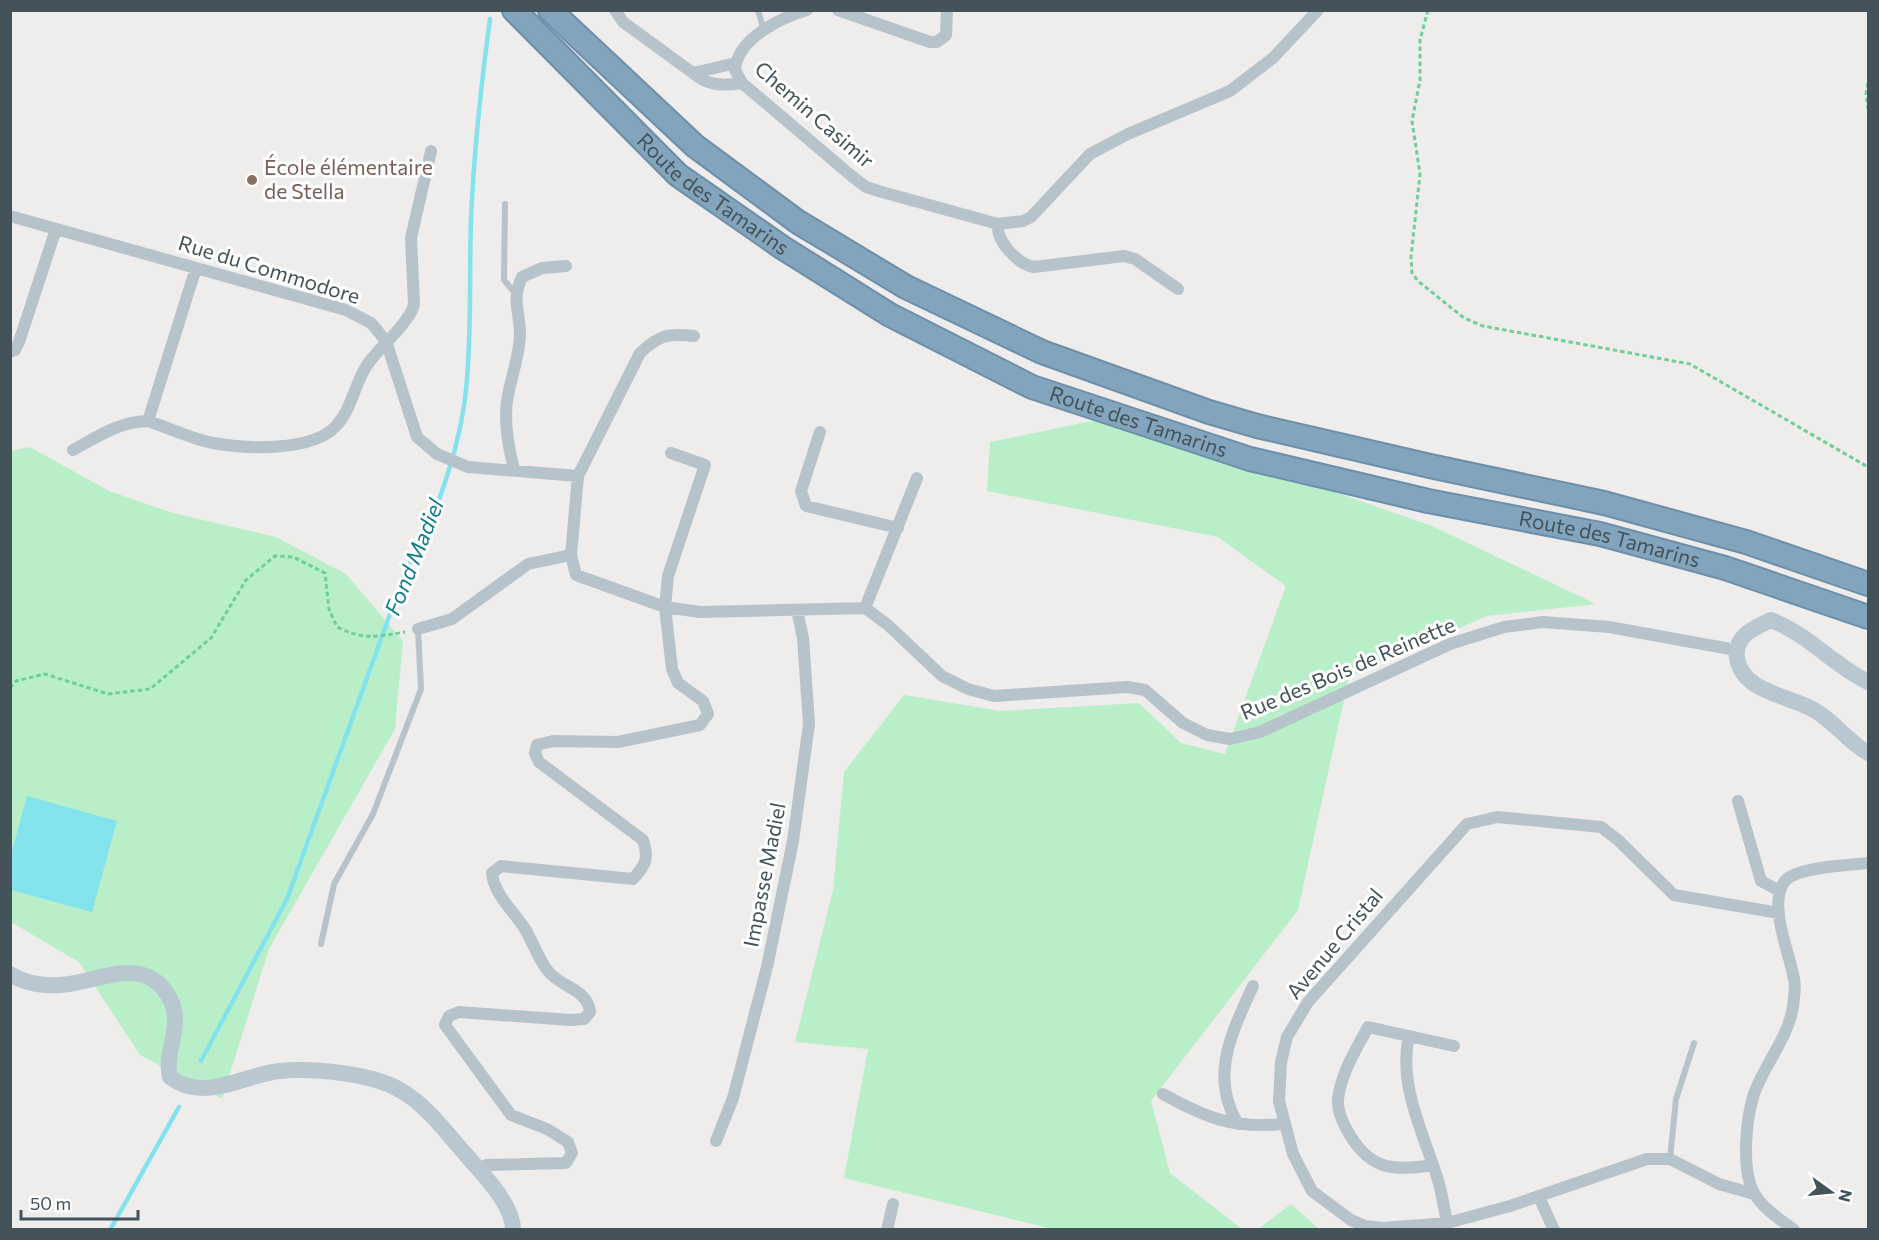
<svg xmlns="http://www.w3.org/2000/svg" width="1879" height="1240" viewBox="0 0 1879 1240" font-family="Commissioner,sans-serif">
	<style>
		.green { fill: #b8efc8 }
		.water { fill: #84e2ed }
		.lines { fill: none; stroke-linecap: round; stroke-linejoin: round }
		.stream { stroke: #84e2ed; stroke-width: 4.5 }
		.highway-casing { stroke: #6d8fa9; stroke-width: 26 }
		.path { stroke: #70ce96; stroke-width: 3; stroke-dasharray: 4.5 3; stroke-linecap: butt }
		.lane { stroke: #b7c3ca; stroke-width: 6 }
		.street { stroke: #b7c3ca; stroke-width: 12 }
		.secondary { stroke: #b9c7d1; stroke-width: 16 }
		.highway { stroke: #82a4bd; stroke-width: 22 }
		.education-dot { fill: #8d6e63; stroke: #fff; stroke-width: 2 }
		.labels { text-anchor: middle; stroke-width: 6; stroke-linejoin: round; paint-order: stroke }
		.street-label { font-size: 21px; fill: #44525a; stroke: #fff }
		.education-label { font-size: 21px; fill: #785e54; stroke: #fff; text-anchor: start }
		.water-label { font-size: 22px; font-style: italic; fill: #0b7c8a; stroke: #fff }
	</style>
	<rect width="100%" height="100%" fill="#efecec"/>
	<!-- green -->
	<path class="green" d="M1116 416 1432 526 1596 604 1487 616 1349 677 1298 910 1151 1101 1170 1173 1242 1229H1053L844 1178 868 1049 795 1042 833 890 844 772 904 695 1000 711 1139 703 1181 743 1225 754 1286 586 1218 537 987 491 990 442Z
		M30 447 109 491 173 513 276 537 346 574 403 641 395 729 269 949 222 1099 140 1055 79 962 11 922V451Z
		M1291 1204 1319 1229H1258Z"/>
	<!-- water -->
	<path class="water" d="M27 796 117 821 92 912 11 890V855Z"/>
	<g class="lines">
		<!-- stream -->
		<path class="stream" d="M201 1061 287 899 406 570C435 522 460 447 466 390 472 334 469 275 471 218 474 152 481 85 490 19
			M110 1230 179 1107"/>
		<defs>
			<g id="highway">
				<path id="s1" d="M514 10 678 175 783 248 890 315 1032 387 1250 459 1428 501 1600 534 1725 568 1868 617"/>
				<path d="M550 10 695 146 798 222 906 287 1042 352 1209 412 1257 426 1430 466 1604 503 1746 542 1868 584"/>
			</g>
		</defs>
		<!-- highway casing -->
		<use href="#highway" class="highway-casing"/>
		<!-- path -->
		<path class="path" d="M1428 10 1420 40V80L1412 121 1420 174 1411 257 1412 273 1418 281 1464 318 1483 326 1690 364 1868 467
			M1868 83 1866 94 1868 109
			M10 688 16 681 45 674 108 694 150 689 211 638 246 580 275 556 293 557 325 573 329 609 337 627C364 640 376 637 405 632"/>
		<!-- lane -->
		<path class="lane" d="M758 10 764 31
			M505 204 504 280 515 293
			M321 944 334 884 373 814 421 689 418 629
			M1670 1159 1676 1099 1694 1043"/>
		<!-- street -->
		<path class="street" d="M615 10 623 22 693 73 736 63
			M807 10C780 18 737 39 735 70L742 83 854 178 866 187 882 192 998 224C996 242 1018 264 1034 267L1124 256 1135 259 1178 289
			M838 10 930 42H937L946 35 947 10
			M693 73C708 86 723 86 742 83
			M10 216 346 310 371 323 386 341 417 437 437 454 468 467 578 476
			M998 224 1023 221 1031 217 1090 154 1128 134 1230 91 1273 58 1318 10
			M10 352 15 350 19 342 56 229
			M148 421 196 268
			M820 432 801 491 806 506 898 528
			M73 450C97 437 120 421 148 421 169 428 192 439 213 443 246 449 312 452 336 426 352 409 354 385 367 365 380 346 407 326 414 305L411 238 431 151
			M514 469C508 446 503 419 508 395 512 375 519 356 520 336 520 310 511 301 522 277L542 268 566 266
			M571 555 576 575 665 607 700 612 865 608 888 625 942 676 968 689 994 696 1127 687 1145 690 1183 723 1207 735 1230 739 1260 732 1450 644 1504 627 1543 622 1609 627 1736 650
			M865 608 917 478
			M418 629 452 619 528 564 571 555 578 476 640 353C659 335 668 333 694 336
			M1738 801 1761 881 1780 891
			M1409 1036C1398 1085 1423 1132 1437 1177 1442 1192 1444 1208 1447 1223
			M1163 1094C1206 1118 1234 1129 1283 1124
			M1238 1124C1209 1076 1232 1032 1253 986
			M716 1141 733 1098 767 967 793 841 809 724 803 638 797 610
			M1432 1165C1392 1172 1368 1169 1347 1130 1342 1121 1337 1110 1338 1099 1341 1073 1356 1050 1368 1027L1454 1046
			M479 1171 486 1165 566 1163 572 1153 568 1142 547 1129 511 1115 445 1025 449 1016 459 1012 571 1020 584 1019 590 1012C588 989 560 987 548 971 538 959 533 942 525 929 514 911 494 895 492 873L501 866 633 879C646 865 649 858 643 840L539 762 535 753 537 745 553 741 618 742 700 725 708 714 703 701 678 683 672 669 665 607 668 576 705 465 671 453
			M1754 1194 1719 1184 1670 1159H1647L1510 1206 1447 1223 1383 1228 1365 1226 1351 1220 1312 1191 1293 1154 1279 1101 1281 1062 1287 1037 1308 1002 1467 824 1497 817 1601 827 1618 840 1674 895 1779 913
			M1539 1197 1554 1230
			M887 1230 893 1204
			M1794 1230C1781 1220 1762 1208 1754 1193 1741 1170 1746 1118 1754 1094 1764 1065 1789 1037 1793 1006 1794 998 1796 987 1794 979 1790 954 1767 903 1785 881 1797 867 1849 865 1868 863"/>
		<!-- secondary -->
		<path class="secondary" d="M1868 682C1831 664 1810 635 1771 620 1754 628 1734 636 1737 658 1742 692 1788 695 1814 710 1834 721 1848 742 1868 753
			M10 974C24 983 43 986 60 985 98 983 149 950 172 1003 182 1027 164 1053 170 1077 203 1103 244 1075 279 1071 313 1068 371 1073 400 1090 427 1105 447 1134 468 1157 484 1176 513 1204 513 1230"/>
		<!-- highway -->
		<use href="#highway" class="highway"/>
	</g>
	<!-- markers -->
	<circle class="education-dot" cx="252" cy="180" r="6"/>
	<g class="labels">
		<!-- street labels -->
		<g class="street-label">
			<text transform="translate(814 115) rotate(41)" y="7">Chemin Casimir</text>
			<text dy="7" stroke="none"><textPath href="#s1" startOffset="272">Route des Tamarins</textPath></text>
			<text transform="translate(269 270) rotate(17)" y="7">Rue du Commodore</text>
			<text dy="7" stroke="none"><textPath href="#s1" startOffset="758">Route des Tamarins</textPath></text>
			<text dy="7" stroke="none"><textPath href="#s1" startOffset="1244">Route des Tamarins</textPath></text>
			<text transform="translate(1348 669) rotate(-23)" y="7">Rue des Bois de Reinette</text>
			<text transform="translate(765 875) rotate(-79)" y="7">Impasse Madiel</text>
			<text transform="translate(1335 944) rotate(-50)" y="7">Avenue Cristal</text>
		</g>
		<!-- education labels -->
		<g class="education-label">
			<text x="264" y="175">École élémentaire<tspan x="264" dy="24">de Stella</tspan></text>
		</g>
		<!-- water labels -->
		<g class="water-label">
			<text transform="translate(414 557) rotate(-68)" y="8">Fond Madiel</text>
		</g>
	</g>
	<!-- border -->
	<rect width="1879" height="1240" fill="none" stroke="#44525a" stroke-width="24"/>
	<!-- north arrow -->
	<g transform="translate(1831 1192) rotate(105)" stroke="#ffffff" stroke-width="4.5" paint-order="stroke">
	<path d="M0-4.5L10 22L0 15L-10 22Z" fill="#44525a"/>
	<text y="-9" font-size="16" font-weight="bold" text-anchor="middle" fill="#44525a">N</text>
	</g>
	<!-- scale -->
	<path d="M21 1210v9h117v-9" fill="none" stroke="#44525a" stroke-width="3"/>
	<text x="30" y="1210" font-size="18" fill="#44525a" stroke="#ffffff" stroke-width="4.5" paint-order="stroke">50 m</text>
</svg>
